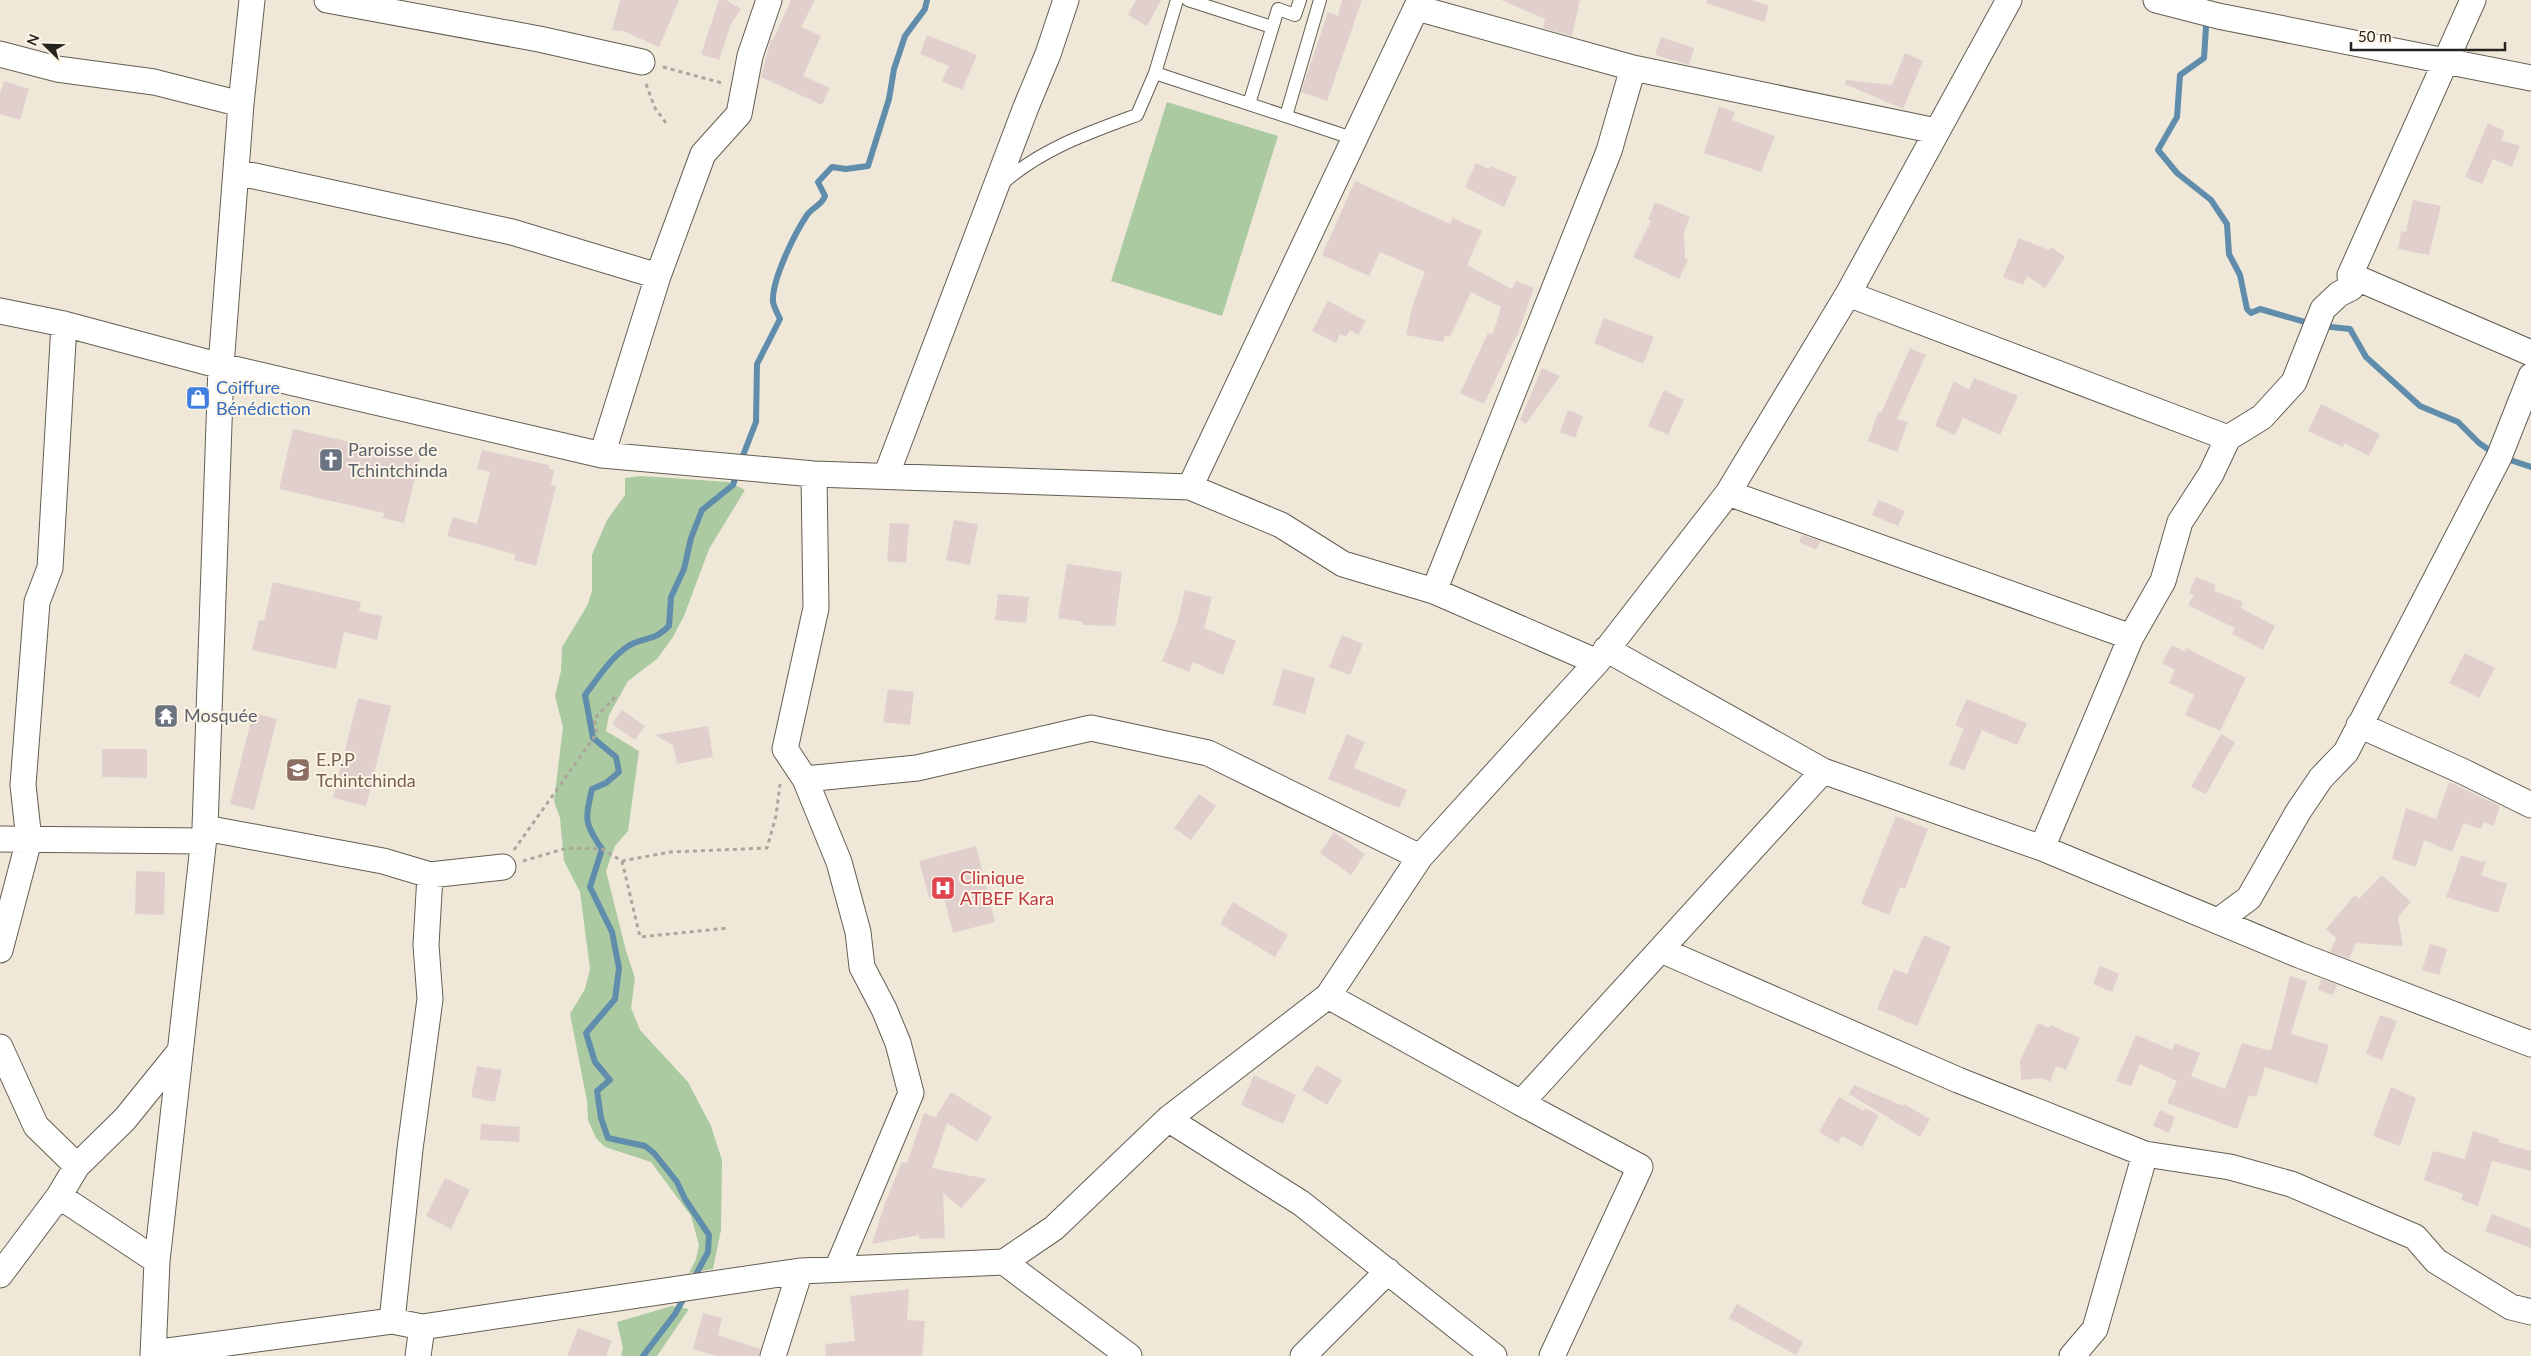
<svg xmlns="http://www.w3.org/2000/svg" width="2531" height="1356" viewBox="0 0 2531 1356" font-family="Lato,sans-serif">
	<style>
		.green { fill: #abcaa1 }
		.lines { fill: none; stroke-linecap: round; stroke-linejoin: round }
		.stream { stroke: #618dad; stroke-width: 6 }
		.building { fill: #e1cfcd }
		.lane-casing { stroke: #645e52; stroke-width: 14 }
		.street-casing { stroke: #645e52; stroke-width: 27 }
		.path { stroke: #aca69a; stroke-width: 3; stroke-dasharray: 4 4; stroke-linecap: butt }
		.lane { stroke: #fff; stroke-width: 12 }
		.street { stroke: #fff; stroke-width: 25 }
		.labels { text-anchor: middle; stroke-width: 4; stroke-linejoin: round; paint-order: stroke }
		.shop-label { font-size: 18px; fill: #366cbe; stroke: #fcf5e6; text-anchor: start }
		.worship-label { font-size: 18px; fill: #5b616d; stroke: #fcf5e6; text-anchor: start }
		.education-label { font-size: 18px; fill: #785e54; stroke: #fcf5e6; text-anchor: start }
		.health-label { font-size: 18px; fill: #be3a42; stroke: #fcf5e6; text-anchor: start }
	</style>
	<rect width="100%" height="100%" fill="#efe8d9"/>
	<!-- green -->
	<path class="green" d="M1167 102 1278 136 1222 316 1111 281Z
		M641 476 729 482 745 490 709 549 684 616 673 637 657 659 628 681 609 715 606 731 639 751 628 831 615 846 606 871 626 951 635 978 631 1008 640 1030 688 1082 711 1126 722 1160 721 1230 713 1269 689 1273 696 1259 699 1245 691 1216 651 1162 605 1147 596 1138 588 1120 587 1101 570 1014 585 989 590 969 580 892 564 861 560 818 554 801 563 727 555 696 561 671 562 647 587 606 592 591V555L607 520 625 495V478Z
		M672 1306 689 1309 657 1356H621L623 1348 617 1322Z"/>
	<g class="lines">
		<!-- stream -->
		<path class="stream" d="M2206 27 2204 58 2180 75 2177 117 2158 150 2177 173 2211 200 2227 224 2229 254 2240 275 2247 309 2251 313 2260 309 2312 324
			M2322 326 2350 329 2366 357 2420 406 2458 422 2479 443 2495 454
			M2504 458 2531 467
			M740 463 756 422 757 364 780 319C778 314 773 306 773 301 772 279 795 233 807 215 813 207 822 205 825 196L818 182 832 167 846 169 868 166 889 99 894 69 905 36 925 9 927 0
			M693 1280 708 1252 709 1235 685 1199 677 1182 654 1153 645 1146 608 1138 601 1118 597 1091 610 1080 595 1062 586 1033 615 999 619 968 612 932 590 887 602 849C584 823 585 820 592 789L606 783 619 772 616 757 593 738 585 695C598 678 614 652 634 643 651 636 653 641 669 626L671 597 684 569 691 538 702 510 733 485 737 472
			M643 1356 675 1314 685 1296"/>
	</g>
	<!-- building -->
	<path class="building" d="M620 0H679L659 47 623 31 612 30Z
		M719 0H726L741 9 731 24 719 60 701 54Z
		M791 0H815L801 27 821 36 803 76 830 88 822 105 761 77 771 39 773 40Z
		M1136 0H1161L1147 26 1128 15Z
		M1342 0H1362L1327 101 1301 92 1328 12 1338 16Z
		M1501 0H1580L1572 36 1543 28 1545 19Z
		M1707 0H1752L1769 6 1764 22 1706 3Z
		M927 35 977 55 962 90 942 81 949 66 920 54Z
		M1661 37 1694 48 1689 65 1655 55Z
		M1905 53 1923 61 1903 109 1845 84 1846 80 1892 85Z
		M4 81 29 89 20 120 0 114V94Z
		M1719 106 1735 112 1732 120 1775 136 1761 172 1704 153Z
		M2488 123 2505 131 2501 140 2520 146 2512 167 2493 159 2482 184 2465 177Z
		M1476 163 1489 169 1490 166 1517 177 1504 207 1465 187Z
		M1355 181 1450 224 1453 218 1482 231 1467 265 1512 289 1516 281 1534 288 1516 339 1515 338 1484 404 1460 393 1488 333 1493 334 1501 307 1471 292 1450 337 1445 336 1443 342 1406 335 1412 307 1425 272 1380 252 1369 276 1322 255Z
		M2413 200 2441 206 2429 255 2398 249 2401 231 2406 232Z
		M1655 202 1690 217 1684 232 1685 259 1688 260 1679 279 1633 257 1651 221 1648 220Z
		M2019 238 2049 250 2051 247 2065 257 2045 288 2027 276 2023 285 2003 277Z
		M1328 301 1366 321 1358 335 1350 330 1346 337 1340 334 1336 343 1312 331Z
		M1604 318 1654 337 1643 364 1594 343Z
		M1910 348 1926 355 1897 419 1908 422 1897 452 1868 441 1878 412 1881 413Z
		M1542 368 1560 376 1526 424 1520 420Z
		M1974 378 2018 396 2000 435 1963 418 1955 435 1935 426 1954 381 1969 390Z
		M1664 390 1684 400 1668 435 1648 426Z
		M2321 404 2380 434 2369 456 2344 443 2343 447 2308 431Z
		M1568 410 1583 416 1575 438 1560 432Z
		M293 429 398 453 400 448 421 453 404 523 383 518 384 513 279 489Z
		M482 450 549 465V469L554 470 551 485 556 486 536 566 514 560 515 554 447 536 453 517 477 524 490 472 477 469Z
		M1879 500 1905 511 1898 526 1872 515Z
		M954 520 978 524 970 565 946 560Z
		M890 523 909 524 906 563 887 561Z
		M1802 535 1821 541 1816 550 1799 542Z
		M1067 564 1122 572 1115 626 1083 625V622L1058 618Z
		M2196 577 2216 585 2214 591 2243 602 2241 608 2275 626 2263 650 2232 634 2235 628 2188 605 2194 595 2189 593Z
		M273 582 361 602 359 611 382 616 377 640 344 632 336 669 252 650 259 620 264 621Z
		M1185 590 1212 597 1204 628 1236 641 1223 675 1193 662 1189 672 1162 661 1177 624Z
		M998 594 1029 597 1026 623 995 620Z
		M1342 635 1363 644 1350 675 1329 667Z
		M2172 645 2185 652 2186 648 2246 678 2220 731 2185 715 2194 695 2169 683 2175 670 2162 663Z
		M2465 653 2495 668 2479 698 2449 683Z
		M1283 669 1315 678 1305 714 1273 705Z
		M888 689 914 692 910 725 883 722Z
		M358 698 391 706 366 806 333 798Z
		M1967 699 2027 723 2017 745 1982 730 1964 771 1949 764 1964 729 1955 725Z
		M622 710 645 726 635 740 612 724Z
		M253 713 277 719 254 810 230 804Z
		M708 726 713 757 677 764 673 745 654 735Z
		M1347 734 1365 742 1354 768 1407 790 1399 808 1328 779Z
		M2221 734 2235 742 2206 794 2191 787Z
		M102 749H147V778L102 777Z
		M2449 782 2500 806 2494 826 2484 822 2481 829 2464 823 2452 852 2424 840 2416 867 2392 859 2406 808 2436 819Z
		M1199 794 1216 806 1191 840 1174 828Z
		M1896 816 1928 829 1905 889 1900 887 1889 915 1861 904Z
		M1334 832 1365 854 1351 875 1320 853Z
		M976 846 995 922 953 933 943 893 929 897 919 861Z
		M2461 855 2481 862 2486 861 2481 875 2507 884 2498 913 2446 897Z
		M136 871 165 872 164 915 135 914Z
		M2382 875 2411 902 2398 917 2403 946 2356 943 2349 959 2330 952 2336 938 2326 929 2355 895 2359 899Z
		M1233 902 1288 935 1275 957 1220 924Z
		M1924 935 1951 947 1917 1026 1877 1009 1894 969 1907 974Z
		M2430 944 2447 949 2439 975 2422 970Z
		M2100 966 2119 974 2112 992 2093 984Z
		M2290 976 2307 981 2291 1034 2329 1045 2317 1084 2265 1067 2256 1097 2249 1095 2237 1129 2167 1103 2177 1081 2140 1064 2131 1086 2116 1081 2136 1035 2172 1050 2175 1043 2200 1053 2191 1076 2225 1089 2242 1043 2271 1051Z
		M2321 979 2337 985 2333 995 2318 990Z
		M2380 1015 2397 1021 2382 1060 2366 1054Z
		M2038 1023 2049 1028 2050 1025 2080 1038 2066 1070 2056 1066 2050 1082 2041 1078 2021 1080 2020 1061Z
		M1317 1065 1342 1080 1327 1105 1302 1090Z
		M477 1066 502 1070 495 1102 471 1097Z
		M1254 1075 1296 1095 1283 1124 1241 1105Z
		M1854 1085 1903 1106 1904 1104 1930 1119 1920 1137 1849 1094Z
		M2391 1087 2416 1098 2400 1146 2373 1136Z
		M951 1092 992 1117 977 1142 947 1123 932 1168 987 1179 961 1208 943 1193 945 1238 919 1239V1235L872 1244 885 1203 902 1162 907 1163 924 1113 938 1118 936 1116Z
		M1839 1097 1864 1111 1865 1108 1879 1115 1862 1147 1842 1136 1838 1143 1819 1132Z
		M2160 1110 2175 1117 2169 1133 2153 1126Z
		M481 1124 520 1127 519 1142 480 1140Z
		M2473 1131 2499 1139 2498 1142 2531 1151V1171L2492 1161 2478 1206 2461 1200 2463 1194 2424 1180 2433 1151 2465 1159Z
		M445 1178 470 1190 451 1229 426 1216Z
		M2492 1214 2531 1229V1248L2485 1231Z
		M909 1289 907 1320 925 1321 922 1356H826L825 1344 855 1341 850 1296Z
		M1737 1304 1803 1342 1796 1355 1729 1318Z
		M703 1313 722 1318 718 1335 760 1349 759 1356H717L693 1349Z
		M578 1328 612 1341 606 1356H567Z"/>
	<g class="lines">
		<defs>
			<path id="lane" d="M1188 0 1272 27
				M1155 73 1355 139
				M1249 104 1278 9 1295 15 1300 0
				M1286 116 1320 0
				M1002 184C1041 149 1088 133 1137 115L1155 73 1177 0"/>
			<path id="street" d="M327 0 539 39 642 62
				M2156 0 2218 16 2531 78
				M2473 0 2350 275 2531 353
				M1417 8 1633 68 1936 131
				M0 54 57 69 154 82 241 104
				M236 172 512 232 658 276
				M1848 294 2228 438
				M0 311 64 324 221 366 602 455 814 474 1190 487 1420 0
				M602 455 658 276 703 154 739 114 750 56 769 0
				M814 474 816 608 785 749 805 779 917 768 1091 728 1208 753 1420 857
				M886 476 1026 107 1048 54 1066 0
				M1190 487 1281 525 1343 564 1434 591 1597 662
				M1728 493 2131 637
				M1434 591 1609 151 1633 68
				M1606 649 1823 771 2042 848 2299 955 2531 1044
				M2359 725 2462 771 2531 805
				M805 779 839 862 858 932 862 967 884 1009 898 1043 911 1093 837 1269
				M205 828 383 861 430 875 503 867
				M0 839 203 841
				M2042 848 2131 637 2163 581 2180 522 2211 474 2228 438 2262 417 2294 382 2323 309 2339 294 2351 288 2350 275
				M2218 921 2249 898 2298 812 2321 778 2346 752 2499 457 2531 376
				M0 950 29 840 23 785 37 602 50 568 64 324
				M1661 950 1958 1080 2145 1154 2230 1167 2291 1184 2415 1237 2436 1261 2511 1307 2531 1312
				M1328 996 1521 1103 1823 771
				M0 1047 36 1126 77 1166 59 1196
				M1521 1103 1640 1167 1552 1356
				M1168 1119 1301 1203 1494 1356
				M77 1166 125 1119 180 1051
				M1004 1262 1129 1356
				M0 1275 59 1196 157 1261
				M392 1321 410 1149 430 999 426 945 430 875
				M153 1353 392 1321 422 1327 800 1271 1004 1262 1054 1228 1168 1119 1328 996 1420 857 1597 662 1728 493 1848 294 2009 0
				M153 1356 157 1261 205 828 221 366 241 104 252 0
				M418 1356 422 1327
				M773 1356 800 1271
				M1303 1356 1388 1271
				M2072 1356 2095 1329 2145 1154"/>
		</defs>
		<!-- lane casing -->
		<use href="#lane" class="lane-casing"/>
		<!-- street casing -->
		<use href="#street" class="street-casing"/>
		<!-- path -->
		<path class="path" d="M663 67 722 83
			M646 84 655 108 666 123
			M514 850 597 733 594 719 615 697
			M523 861 567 848 602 849 622 861 670 852 767 848 776 816 780 784
			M622 861 640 937 728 928"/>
		<!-- lane -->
		<use href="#lane" class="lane"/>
		<!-- street -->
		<use href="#street" class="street"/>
	</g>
	<!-- icons -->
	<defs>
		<symbol id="shop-square" viewBox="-11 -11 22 22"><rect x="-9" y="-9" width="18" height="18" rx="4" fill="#3f7fe0" stroke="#fcf5e6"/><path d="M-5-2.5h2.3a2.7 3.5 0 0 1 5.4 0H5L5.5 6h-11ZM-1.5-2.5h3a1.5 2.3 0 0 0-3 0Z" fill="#fff"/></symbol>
		<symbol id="church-square" viewBox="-11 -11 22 22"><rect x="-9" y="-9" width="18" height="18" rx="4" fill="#6b7280" stroke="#fcf5e6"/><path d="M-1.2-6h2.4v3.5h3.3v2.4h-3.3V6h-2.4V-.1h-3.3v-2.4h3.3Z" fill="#fff"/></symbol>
		<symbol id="temple-square" viewBox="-11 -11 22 22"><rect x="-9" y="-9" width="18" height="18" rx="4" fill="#6b7280" stroke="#fcf5e6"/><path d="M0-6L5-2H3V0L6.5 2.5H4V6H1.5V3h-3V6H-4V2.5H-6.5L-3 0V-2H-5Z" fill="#fff"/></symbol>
		<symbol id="school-square" viewBox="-11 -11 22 22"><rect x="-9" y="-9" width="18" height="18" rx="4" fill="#8d6e63" stroke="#fcf5e6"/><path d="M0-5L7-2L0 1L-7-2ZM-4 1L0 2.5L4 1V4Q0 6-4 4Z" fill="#fff"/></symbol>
		<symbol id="hospital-square" viewBox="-11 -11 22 22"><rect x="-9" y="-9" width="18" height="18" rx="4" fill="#e0444e" stroke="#fcf5e6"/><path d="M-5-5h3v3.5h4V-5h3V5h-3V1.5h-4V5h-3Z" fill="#fff"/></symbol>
	</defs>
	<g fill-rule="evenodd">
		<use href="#shop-square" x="184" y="384" width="28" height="28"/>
		<use href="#church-square" x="317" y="446" width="28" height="28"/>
		<use href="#temple-square" x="152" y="702" width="28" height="28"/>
		<use href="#school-square" x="284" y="756" width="28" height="28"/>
		<use href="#hospital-square" x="929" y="874" width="28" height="28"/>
	</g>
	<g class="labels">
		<!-- shop labels -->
		<g class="shop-label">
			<text x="216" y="394">Coiffure<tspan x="216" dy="21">Bénédiction</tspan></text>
		</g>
		<!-- worship labels -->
		<g class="worship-label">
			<text x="348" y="456">Paroisse de<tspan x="348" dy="21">Tchintchinda</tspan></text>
			<text x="184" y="722">Mosquée</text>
		</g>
		<!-- education labels -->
		<g class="education-label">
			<text x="316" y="766">E.P.P<tspan x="316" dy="21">Tchintchinda</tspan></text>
		</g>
		<!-- health labels -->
		<g class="health-label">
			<text x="960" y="884">Clinique<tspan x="960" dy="21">ATBEF Kara</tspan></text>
		</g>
	</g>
	<!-- north arrow -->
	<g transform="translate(45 45) rotate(293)" stroke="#fcf5e6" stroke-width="4" paint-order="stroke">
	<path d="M0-4L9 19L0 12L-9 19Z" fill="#25231d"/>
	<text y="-8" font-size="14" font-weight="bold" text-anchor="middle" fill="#25231d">N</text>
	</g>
	<!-- scale -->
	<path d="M2351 42v8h154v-8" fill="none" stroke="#25231d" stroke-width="2.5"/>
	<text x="2358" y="42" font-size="15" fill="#25231d" stroke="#fcf5e6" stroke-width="4" paint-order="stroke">50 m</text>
</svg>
